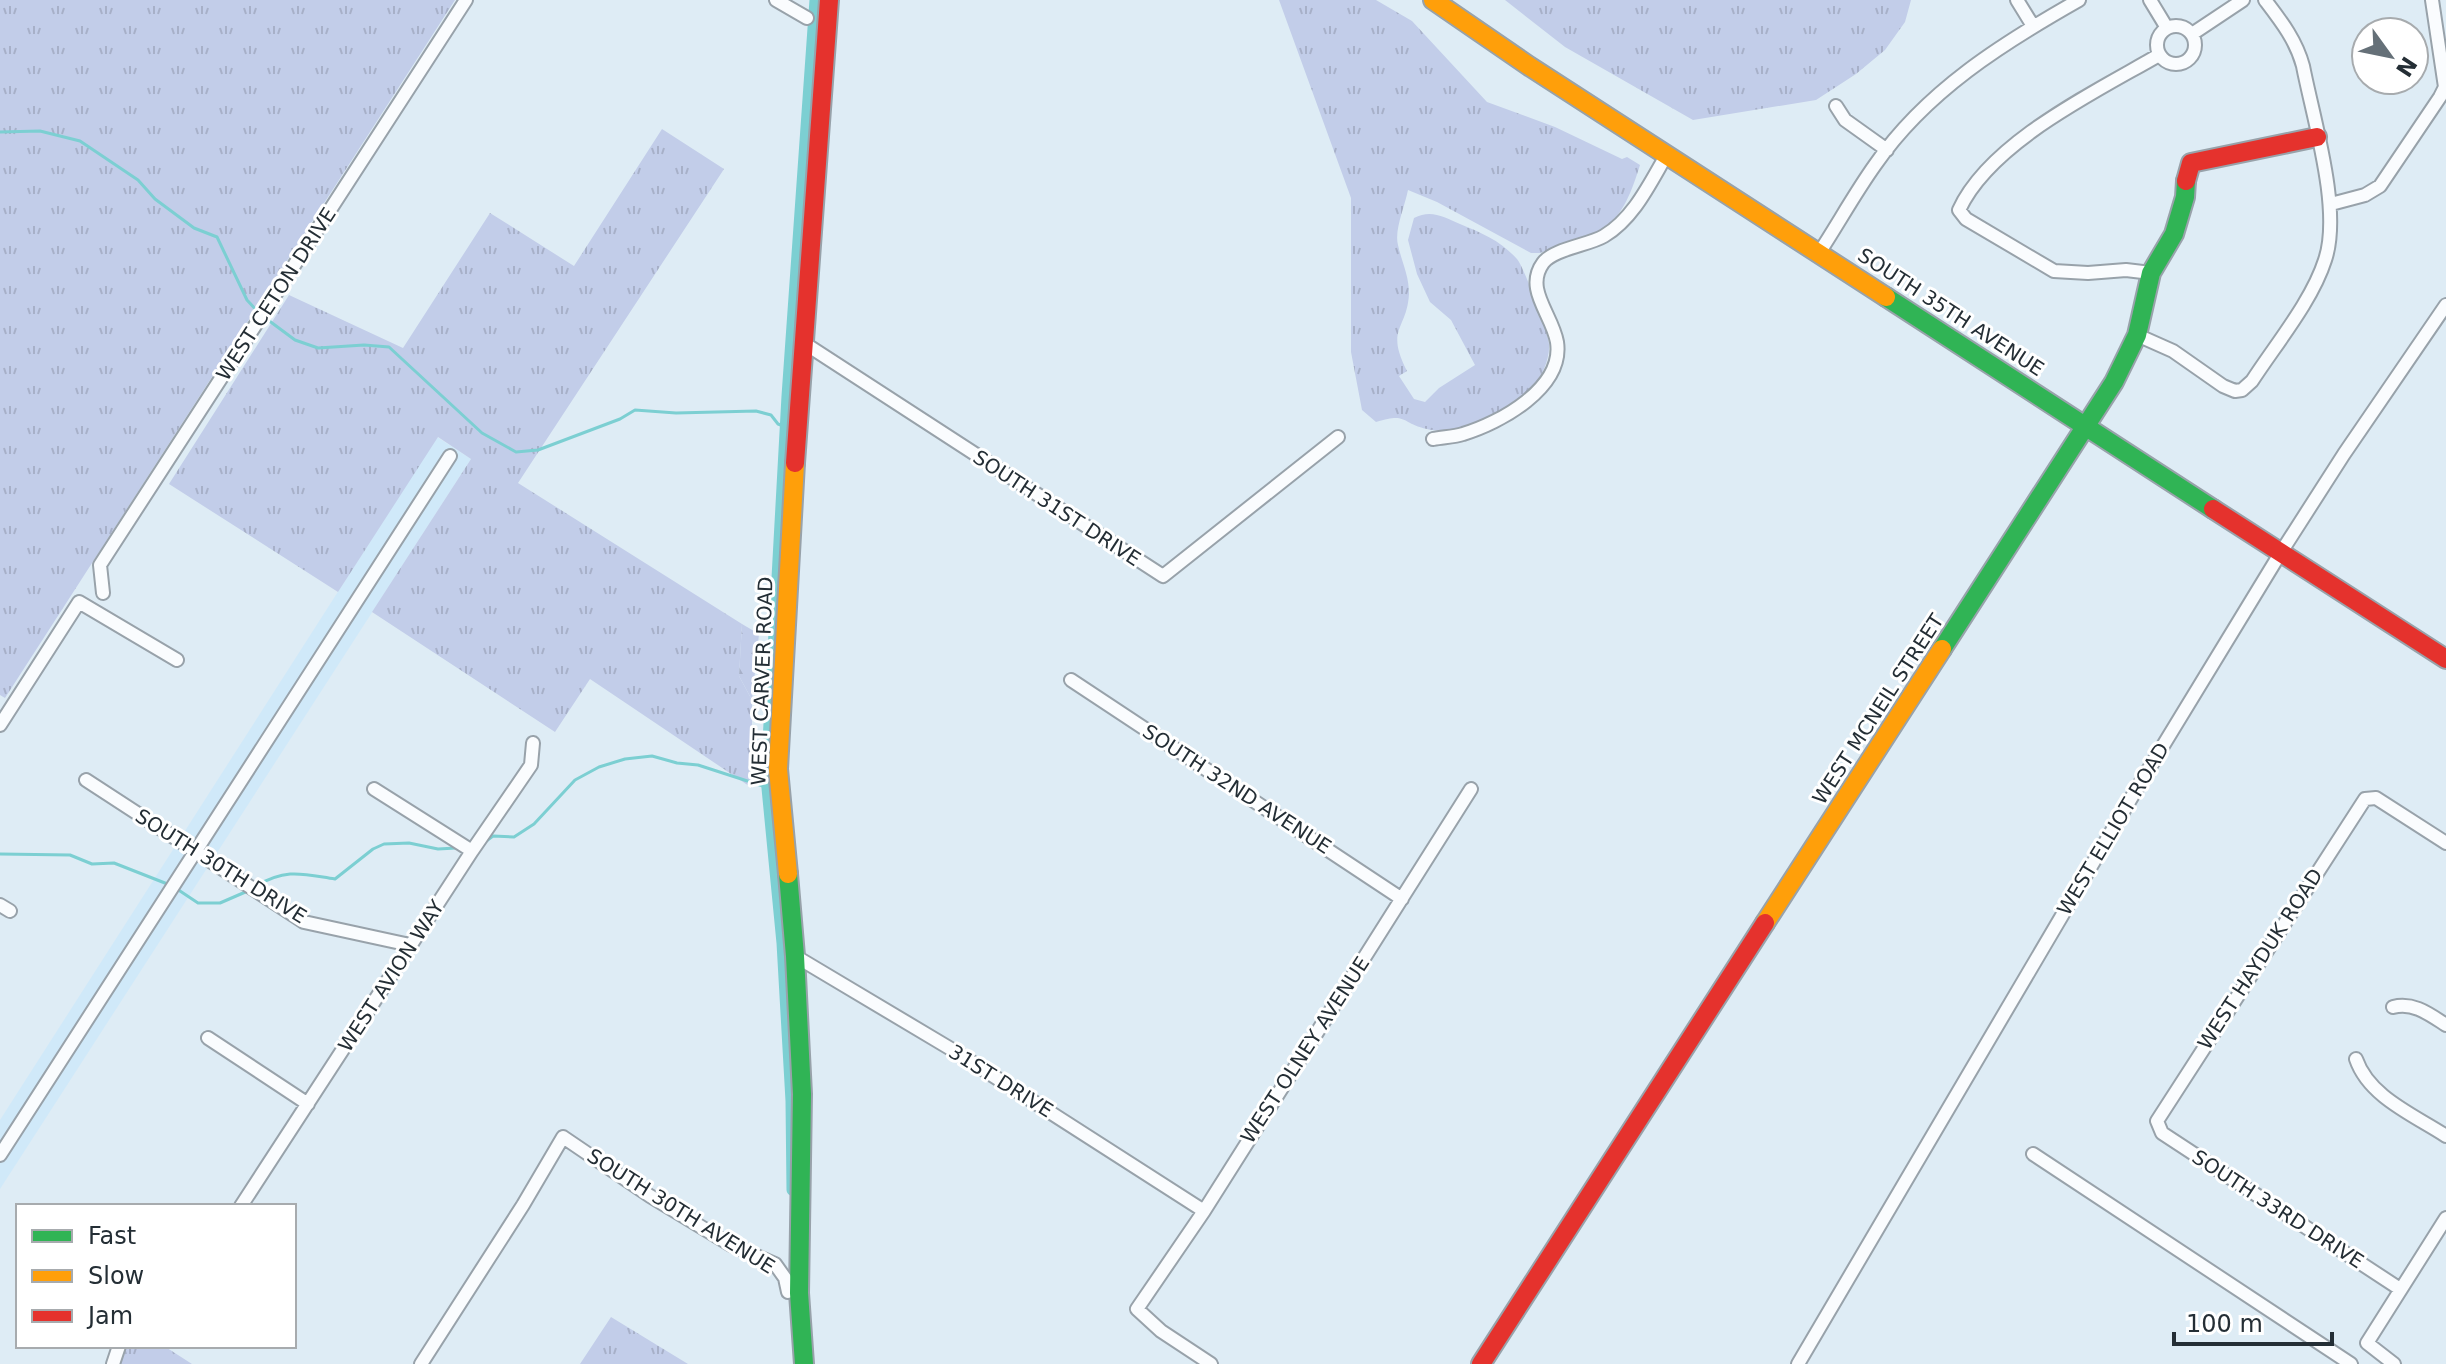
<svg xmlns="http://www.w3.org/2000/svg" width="2446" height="1364" viewBox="0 0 2446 1364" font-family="'DejaVu Sans',sans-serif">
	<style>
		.built { fill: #d0e9f9 }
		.grass { fill: url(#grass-tufts) }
		.forest { fill: url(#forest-firs) }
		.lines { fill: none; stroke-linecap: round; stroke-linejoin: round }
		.stream { stroke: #7ccfd2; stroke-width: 3 }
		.canal { stroke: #7ccfd2; stroke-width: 11 }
		.street-casing { stroke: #98a2aa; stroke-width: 16 }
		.fast-casing { stroke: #98a2aa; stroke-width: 22 }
		.slow-casing { stroke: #98a2aa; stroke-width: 22 }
		.jam-casing { stroke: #98a2aa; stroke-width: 22 }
		.street { stroke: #fafcfe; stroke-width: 12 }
		.fast { stroke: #30b455; stroke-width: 18 }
		.slow { stroke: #ff9f0a; stroke-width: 18 }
		.jam { stroke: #e5322d; stroke-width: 18 }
		.labels { text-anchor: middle; stroke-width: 6; stroke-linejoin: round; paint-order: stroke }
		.street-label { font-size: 20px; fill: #242e35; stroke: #fff }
	</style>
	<defs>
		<pattern id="grass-tufts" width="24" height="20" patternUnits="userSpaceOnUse" patternTransform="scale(2)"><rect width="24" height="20" fill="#c2cde9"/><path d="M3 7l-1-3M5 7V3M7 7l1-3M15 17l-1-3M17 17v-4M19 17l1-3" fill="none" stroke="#a7b0c8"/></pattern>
		<pattern id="forest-firs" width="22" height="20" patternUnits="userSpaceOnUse" patternTransform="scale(2)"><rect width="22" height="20" fill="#c2cde9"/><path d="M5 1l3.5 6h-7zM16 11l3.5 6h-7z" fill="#a7b0c8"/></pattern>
	</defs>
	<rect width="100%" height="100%" fill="#deecf5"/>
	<!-- built -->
	<path class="built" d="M437 437 471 459 0 1189V1120Z"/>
	<!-- grass -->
	<path class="grass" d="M0 0H455L5 698 0 695Z
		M1279 0H1376L1412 21 1487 102 1555 127 1622 159 1627 157 1640 165C1619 234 1603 231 1540 253H1531L1437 202 1408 190C1405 206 1394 230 1398 245 1402 263 1409 275 1409 294 1407 330 1385 328 1407 371L1399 376 1414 399 1425 402 1439 388 1475 365 1451 320 1430 302 1417 274 1408 240 1414 218C1431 209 1444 217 1460 224 1482 233 1501 241 1517 259 1523 265 1549 334 1549 344 1550 359 1542 377 1532 388 1512 410 1456 437 1427 429 1400 423 1408 412 1376 422L1362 410 1351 352V198Z
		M1505 0H1911L1905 22 1885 50 1856 74 1816 100 1693 120 1565 47Z
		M662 129 724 169 518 483 742 624 739 676 752 700V788L590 679 555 732 372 612 471 459 438 437 338 592 169 484 289 295 403 348 490 213 574 266Z
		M611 1317 688 1364H580Z
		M126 1346H164L192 1364H119Z"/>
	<!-- forest -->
	<path class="forest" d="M742 624 759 634 752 700 739 676Z"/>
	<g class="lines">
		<!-- stream -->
		<path class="stream" d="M0 132 40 131 80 141 138 180 155 199 194 228 217 237 247 300 258 312
			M264 317 295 340 318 348 364 345 389 347 482 433 516 452 538 450 620 419 635 410 676 413 756 411 771 415 778 424 786 427
			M485 842 493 836 514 837 534 824 575 780 599 767 625 759 652 756 677 763 698 765 766 787
			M0 854 70 855 92 864 114 863 170 885
			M256 886C287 868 302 874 335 879L373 849 384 844 409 843 438 849 456 848
			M177 889 198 903H220L250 890"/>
		<!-- canal -->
		<path class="canal" d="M792 1190 791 1101 782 943 766 778 787 396 815 0"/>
		<defs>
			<path id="street" d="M776 0 807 18
				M2017 0 2033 26
				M2150 0 2167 28
				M2157 45a19 19 0 1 1 38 0a19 19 0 1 1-38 0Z
				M2192 34 2243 0
				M1836 106 1845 120 1887 150
				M2331 204 2365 195 2380 186 2440 97 2445 87 2432 0
				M1819 253C1838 224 1855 193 1875 165 1926 91 2003 43 2079 0
				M2151 273 2126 270 2088 273 2054 271 1966 219 1959 210C1990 142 2097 91 2159 55
				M2137 335 2173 351 2223 386 2235 391 2242 390 2252 381C2276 344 2312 301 2325 260 2342 210 2313 118 2303 66 2296 40 2281 21 2265 0
				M804 343 1163 576 1338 437
				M1433 439C1443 437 1454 437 1463 434 1500 423 1564 388 1557 342 1552 314 1524 289 1543 263 1553 249 1589 245 1604 236 1634 218 1650 183 1667 154
				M103 593 100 565 466 0
				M1071 680 1402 899
				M0 725 79 602 177 660
				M86 780 304 922 410 945
				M374 789 472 851
				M0 905 10 911
				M795 956 956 1052 1204 1211
				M2393 1007C2414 1002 2429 1014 2446 1025
				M208 1038 308 1104
				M2356 1059C2369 1097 2414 1115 2446 1136
				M2033 1154 2351 1364
				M0 1155 450 456
				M241 1206 472 851 531 765 533 743
				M2400 1289 2162 1133 2157 1121 2365 799 2376 798 2446 843
				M113 1364 119 1346
				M421 1364 523 1205 563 1137 650 1196 731 1245 775 1264 785 1278 788 1292
				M1211 1364 1161 1331 1137 1309 1204 1211 1471 789
				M1798 1364 2133 795 2278 557 2344 454 2446 305
				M2394 1364 2367 1343 2446 1218"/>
			<path id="fast" d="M1886 297 2213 509
				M1942 649 2114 382 2137 335 2151 273 2174 234 2185 197 2186 181
				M788 874 795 956 802 1094 799 1293 804 1364"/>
			<path id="slow" d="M1433 0 1529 66 1886 297
				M788 874 778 769 795 463
				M1765 923 1942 649"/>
			<path id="jam" d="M2186 181 2191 163 2317 137
				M795 463 829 0
				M2213 509 2446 659
				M1481 1364 1765 923"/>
		</defs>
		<!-- street casing -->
		<use href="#street" class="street-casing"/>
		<!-- fast casing -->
		<use href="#fast" class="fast-casing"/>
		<!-- slow casing -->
		<use href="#slow" class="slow-casing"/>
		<!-- jam casing -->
		<use href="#jam" class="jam-casing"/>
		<!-- street -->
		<use href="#street" class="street"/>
		<!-- fast -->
		<use href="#fast" class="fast"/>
		<!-- slow -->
		<use href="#slow" class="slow"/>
		<!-- jam -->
		<use href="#jam" class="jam"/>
	</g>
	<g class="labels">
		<!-- street labels -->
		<g class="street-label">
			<text transform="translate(276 294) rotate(-57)" y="7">WEST CETON DRIVE</text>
			<text transform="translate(1951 312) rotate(33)" y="7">SOUTH 35TH AVENUE</text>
			<text transform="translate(1057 508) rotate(33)" y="7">SOUTH 31ST DRIVE</text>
			<text transform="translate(762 681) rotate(-88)" y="7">WEST CARVER ROAD</text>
			<text transform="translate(1878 709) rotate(-57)" y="7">WEST MCNEIL STREET</text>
			<text transform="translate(1237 789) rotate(33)" y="7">SOUTH 32ND AVENUE</text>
			<text transform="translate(2113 829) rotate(-59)" y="7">WEST ELLIOT ROAD</text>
			<text transform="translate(221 866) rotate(32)" y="7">SOUTH 30TH DRIVE</text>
			<text transform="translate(2260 959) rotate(-57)" y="7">WEST HAYDUK ROAD</text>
			<text transform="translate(391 976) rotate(-57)" y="7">WEST AVION WAY</text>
			<text transform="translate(1305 1050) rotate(-57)" y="7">WEST OLNEY AVENUE</text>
			<text transform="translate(1001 1081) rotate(32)" y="7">31ST DRIVE</text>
			<text transform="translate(2278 1209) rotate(33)" y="7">SOUTH 33RD DRIVE</text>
			<text transform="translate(681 1211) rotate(32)" y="7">SOUTH 30TH AVENUE</text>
		</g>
	</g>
	<!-- legend -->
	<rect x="16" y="1204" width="280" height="144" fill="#ffffff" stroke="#a7abae" stroke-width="2"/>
	<rect x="32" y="1230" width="40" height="12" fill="#30b455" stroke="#a7abae" stroke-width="2"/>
	<text x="88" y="1244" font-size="24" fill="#242e35">Fast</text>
	<rect x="32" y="1270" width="40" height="12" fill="#ff9f0a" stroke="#a7abae" stroke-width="2"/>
	<text x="88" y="1284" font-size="24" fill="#242e35">Slow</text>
	<rect x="32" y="1310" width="40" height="12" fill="#e5322d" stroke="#a7abae" stroke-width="2"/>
	<text x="88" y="1324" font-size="24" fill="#242e35">Jam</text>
	<!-- north arrow -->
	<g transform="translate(2390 56) rotate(123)"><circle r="38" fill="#ffffff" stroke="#a7abae" stroke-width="2"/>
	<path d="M0-6L14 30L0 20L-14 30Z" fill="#657078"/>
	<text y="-12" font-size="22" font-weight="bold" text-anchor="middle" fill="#242e35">N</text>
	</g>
	<!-- scale -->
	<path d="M2174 1332v12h158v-12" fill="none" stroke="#242e35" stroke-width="4"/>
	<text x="2186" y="1332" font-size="24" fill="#242e35" stroke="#ffffff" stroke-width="6" paint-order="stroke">100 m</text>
</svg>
